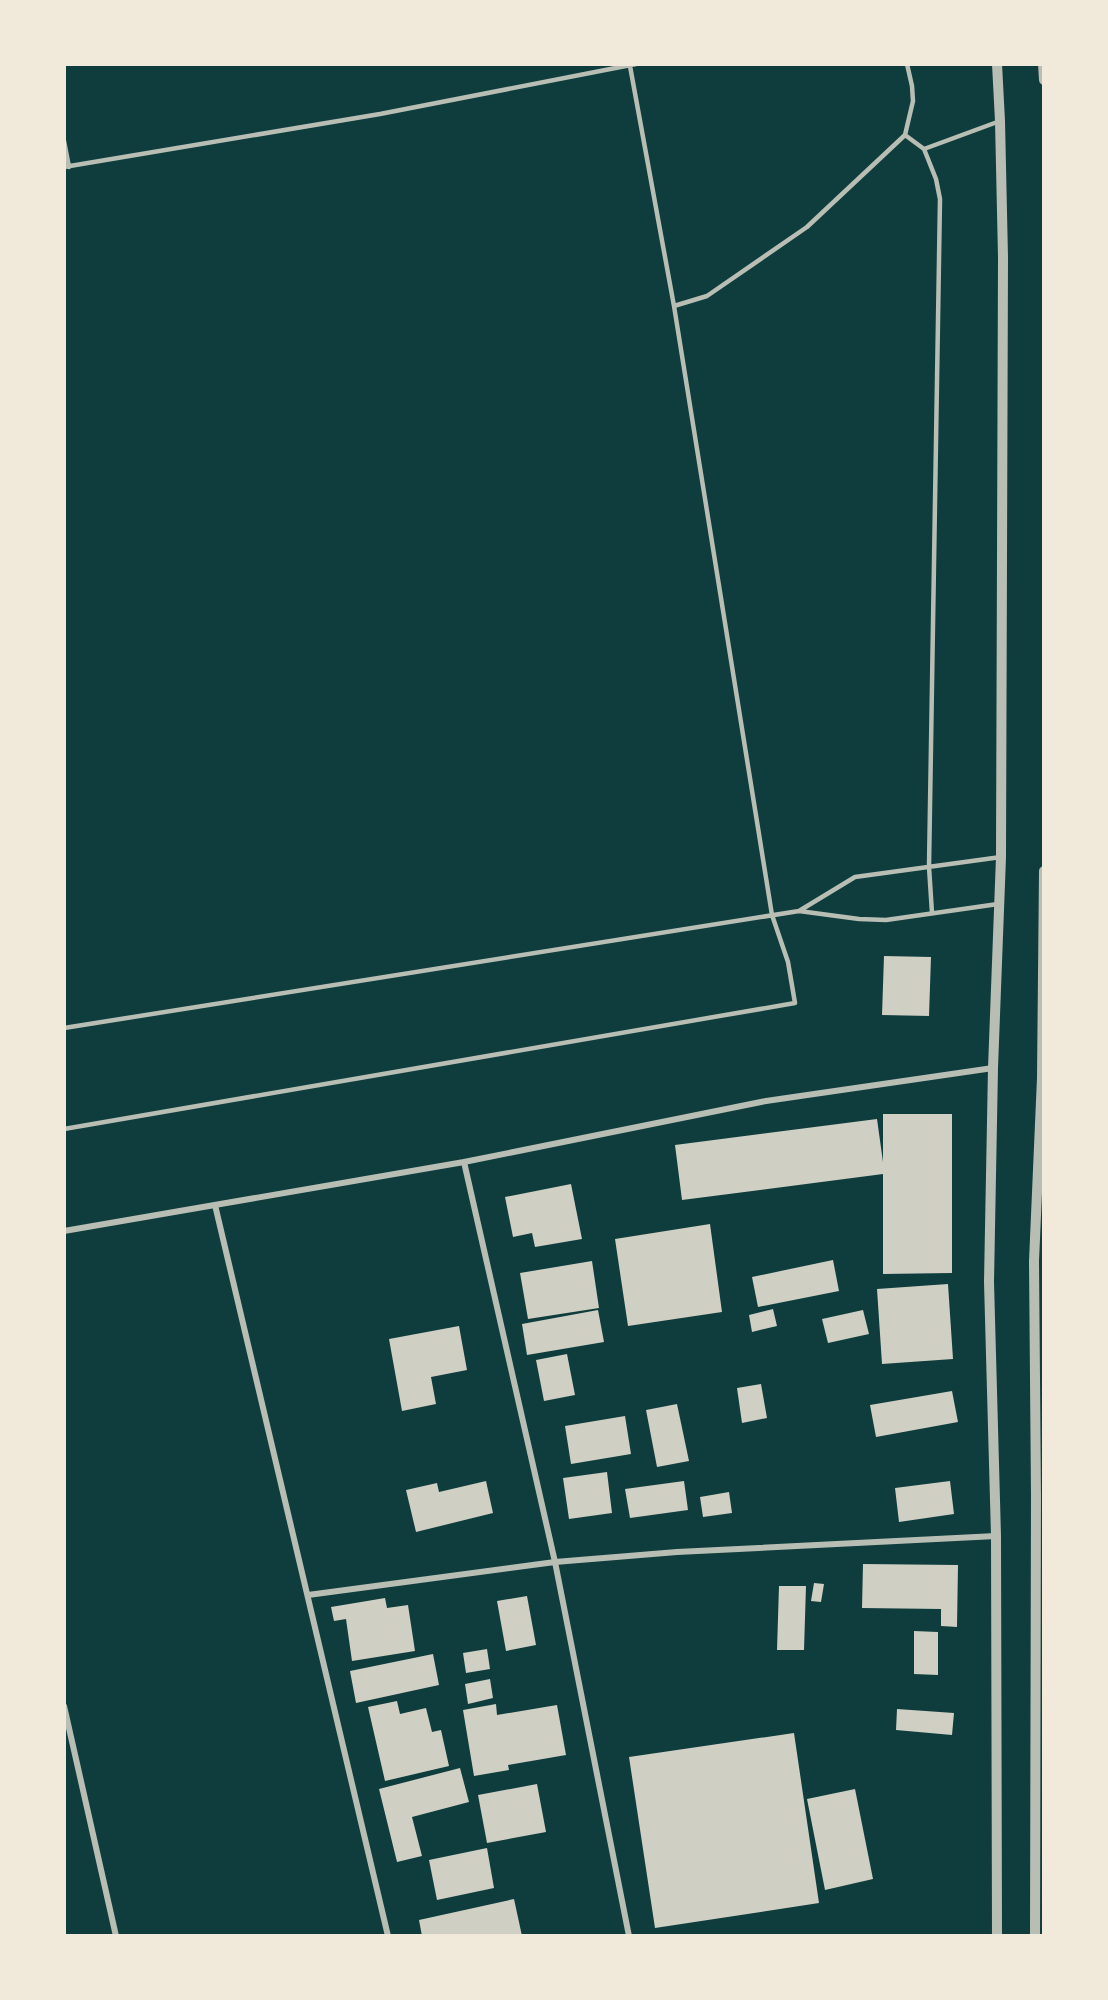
<svg xmlns="http://www.w3.org/2000/svg" width="1108" height="2000" viewBox="0 0 1108 2000" font-family="Arial,sans-serif">
	<style>
		.building { fill: #cfcfc3 }
		.lines { fill: none; stroke-linecap: round; stroke-linejoin: round }
		.service { stroke: #b8beb3; stroke-width: 4.5 }
		.minor { stroke: #b8beb3; stroke-width: 6 }
		.tertiary { stroke: #b8beb3; stroke-width: 10 }
	</style>
	<rect width="100%" height="100%" fill="#0f3d3e"/>
	<!-- building -->
	<path class="building" d="M884 956 931 957 929 1016 882 1015Z
		M883 1114H952V1273L883 1274V1174L682 1200 675 1145 877 1119 883 1162Z
		M571 1184 582 1239 535 1247 532 1233 513 1237 505 1197Z
		M710 1224 722 1312 628 1326 615 1239Z
		M833 1260 839 1291 758 1307 752 1277Z
		M592 1261 599 1308 528 1319 520 1273Z
		M948 1284 953 1359 882 1364 877 1289Z
		M773 1309 777 1326 752 1332 749 1315Z
		M598 1310 604 1342 527 1355 522 1324Z
		M863 1310 869 1334 828 1343 822 1319Z
		M459 1326 467 1370 431 1377 436 1404 402 1411 389 1339Z
		M567 1354 575 1395 544 1401 536 1360Z
		M761 1384 767 1418 742 1423 737 1388Z
		M952 1391 958 1422 876 1437 870 1405Z
		M677 1404 689 1461 657 1467 646 1410Z
		M625 1416 631 1454 571 1464 565 1426Z
		M607 1472 612 1513 569 1519 563 1478Z
		M486 1481 493 1513 416 1532 406 1490 437 1483 439 1492Z
		M684 1481 688 1510 630 1518 625 1489Z
		M950 1481 954 1514 899 1522 895 1488Z
		M729 1492 732 1513 703 1517 700 1497Z
		M863 1564 958 1565 957 1627 941 1626V1609L862 1608Z
		M814 1583 824 1584 821 1602 811 1601Z
		M779 1586H806L804 1650H777Z
		M527 1596 536 1645 506 1651 497 1601Z
		M385 1598 387 1608 408 1605 415 1651 352 1661 346 1619 334 1621 331 1607Z
		M914 1631 938 1632V1675L914 1674Z
		M487 1649 490 1669 466 1673 463 1653Z
		M433 1654 439 1685 356 1703 350 1671Z
		M490 1679 493 1698 468 1704 465 1684Z
		M397 1701 400 1714 426 1708 432 1732 441 1730 449 1766 385 1781 368 1707Z
		M496 1704 497 1715 557 1705 566 1755 508 1765 509 1770 474 1776 463 1710Z
		M897 1709 954 1713 952 1735 896 1730Z
		M794 1733 819 1903 655 1928 629 1757Z
		M460 1768 469 1802 412 1817 422 1856 397 1862 379 1789Z
		M537 1784 546 1832 487 1843 478 1795Z
		M855 1789 873 1879 825 1890 807 1799Z
		M487 1848 494 1888 437 1900 429 1860Z
		M514 1899 522 1936H422L419 1920Z"/>
	<g class="lines">
		<!-- service -->
		<path class="service" d="M905 135 924 149 936 179 940 199 929 867 932 913
			M64 141 69 167
			M924 149 1000 121
			M64 167 380 114 636 64
			M674 306 707 296 807 227 905 135 913 101 912 86 907 64
			M799 911 855 877 1001 857
			M64 1028 799 911 859 919 886 920 998 904
			M64 1129 795 1003 788 962 772 915 674 306 630 66"/>
		<!-- minor -->
		<path class="minor" d="M464 1162 555 1562 629 1936
			M215 1205 388 1936
			M64 1231 464 1162 766 1101 993 1068
			M308 1595 555 1562 677 1552 996 1536
			M64 1706 116 1936"/>
		<!-- tertiary -->
		<path class="tertiary" d="M1043 64 1044 80
			M997 1936 996 1536 989 1282 993 1068 1001 857 1003 257 1000 121 997 64
			M1035 1936 1036 1496 1034 1261 1042 1078 1044 871"/>
	</g>
	<!-- border -->
	<rect width="1108" height="2000" fill="none" stroke="#f1e9da" stroke-width="132"/>
</svg>
